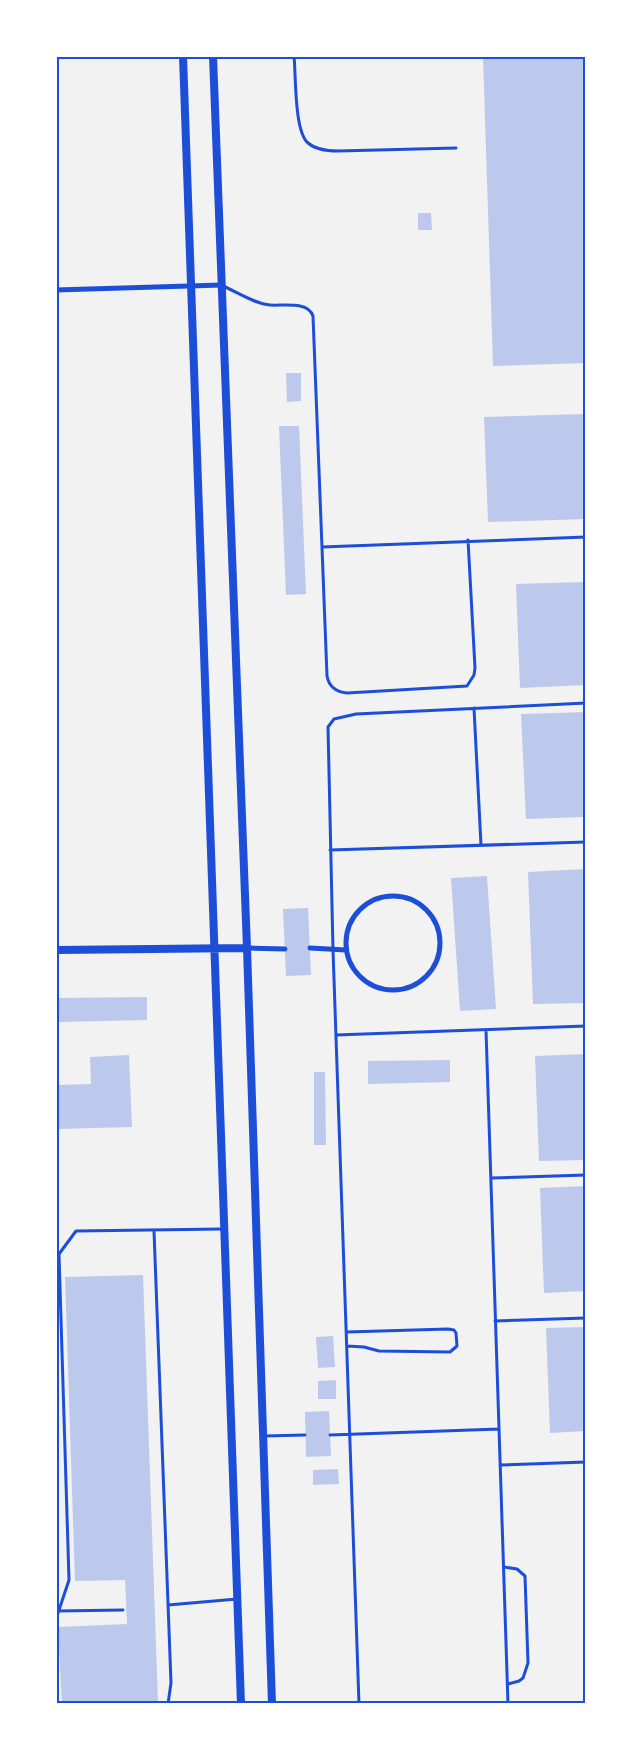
<svg xmlns="http://www.w3.org/2000/svg" width="642" height="1760" viewBox="0 0 642 1760" font-family="'DejaVu Sans',sans-serif">
	<style>
		.building { fill: #bdc9ec }
		.lines { fill: none; stroke-linecap: round; stroke-linejoin: round }
		.service { stroke: #1d4ed8; stroke-width: 3 }
		.minor { stroke: #1d4ed8; stroke-width: 5 }
		.tertiary { stroke: #1d4ed8; stroke-width: 8 }
		.neatline { fill: none; stroke: #1d4ed8; stroke-width: 2 }
	</style>
	<rect width="100%" height="100%" fill="#f2f2f2"/>
	<!-- building -->
	<path class="building" d="M483 56H586V363L493 366Z
		M418 213H431L432 230H418Z
		M286 373H301V401L287 402Z
		M586 414V519L488 522 484 417Z
		M279 426H299L306 594 286 595Z
		M586 582V685L520 688 516 584Z
		M586 712V817L526 819 521 714Z
		M586 869V1003L533 1004 528 872Z
		M487 876 496 1009 460 1011 451 878Z
		M308 908 311 975 286 976 283 909Z
		M147 997V1020L59 1022V998Z
		M586 1054V1160L539 1161 535 1056Z
		M129 1055 132 1127 56 1129V1085L91 1084 90 1057Z
		M450 1060V1082L368 1084V1061Z
		M314 1072H325L326 1145H314Z
		M586 1186V1291L544 1293 540 1188Z
		M143 1275 158 1702 62 1704 58 1627 127 1624 125 1580 75 1581 65 1277Z
		M586 1327V1431L550 1433 546 1328Z
		M333 1336 335 1367 318 1368 316 1337Z
		M336 1380V1399H318V1381Z
		M329 1411 331 1456 306 1457 305 1412Z
		M338 1469 339 1484 313 1485V1470Z"/>
	<g class="lines">
		<!-- service -->
		<path class="service" d="M294 56C296 75 294 131 308 143 316 150 328 151 338 151L456 148
			M223 286C237 292 255 304 270 305 283 306 308 301 313 316L327 676C329 687 337 692 347 693L467 686 474 675 475 668 468 540
			M322 547 586 537
			M474 708 481 845
			M330 850 586 842
			M486 1030 508 1704
			M336 1035 586 1026
			M491 1178 586 1175
			M154 1231 171 1683 168 1704
			M495 1321 586 1318
			M347 1332 448 1329 454 1330 456 1333 457 1346 450 1352 379 1351 364 1347 347 1346
			M330 1435 499 1429
			M264 1436 305 1435
			M500 1465 586 1462
			M504 1567 517 1569 525 1576 528 1663 523 1678 519 1681 508 1684
			M168 1605 237 1599
			M57 1611 123 1610
			M56 1619 69 1580 59 1254 76 1231 222 1229
			M359 1704 333 950 328 727 334 719 356 714 586 703"/>
		<!-- minor -->
		<path class="minor" d="M56 290 222 285
			M346 943a47 47 0 1 1 94 0a47 47 0 1 1-94 0Z
			M247 948 285 949
			M310 948 346 950"/>
		<!-- tertiary -->
		<path class="tertiary" d="M183 56 241 1704
			M213 56 247 948 272 1704
			M56 950 247 948"/>
	</g>
	<!-- border -->
	<rect width="642" height="1760" fill="none" stroke="#ffffff" stroke-width="115"/>
	<rect x="58" y="58" width="526" height="1644" class="neatline"/>
</svg>
